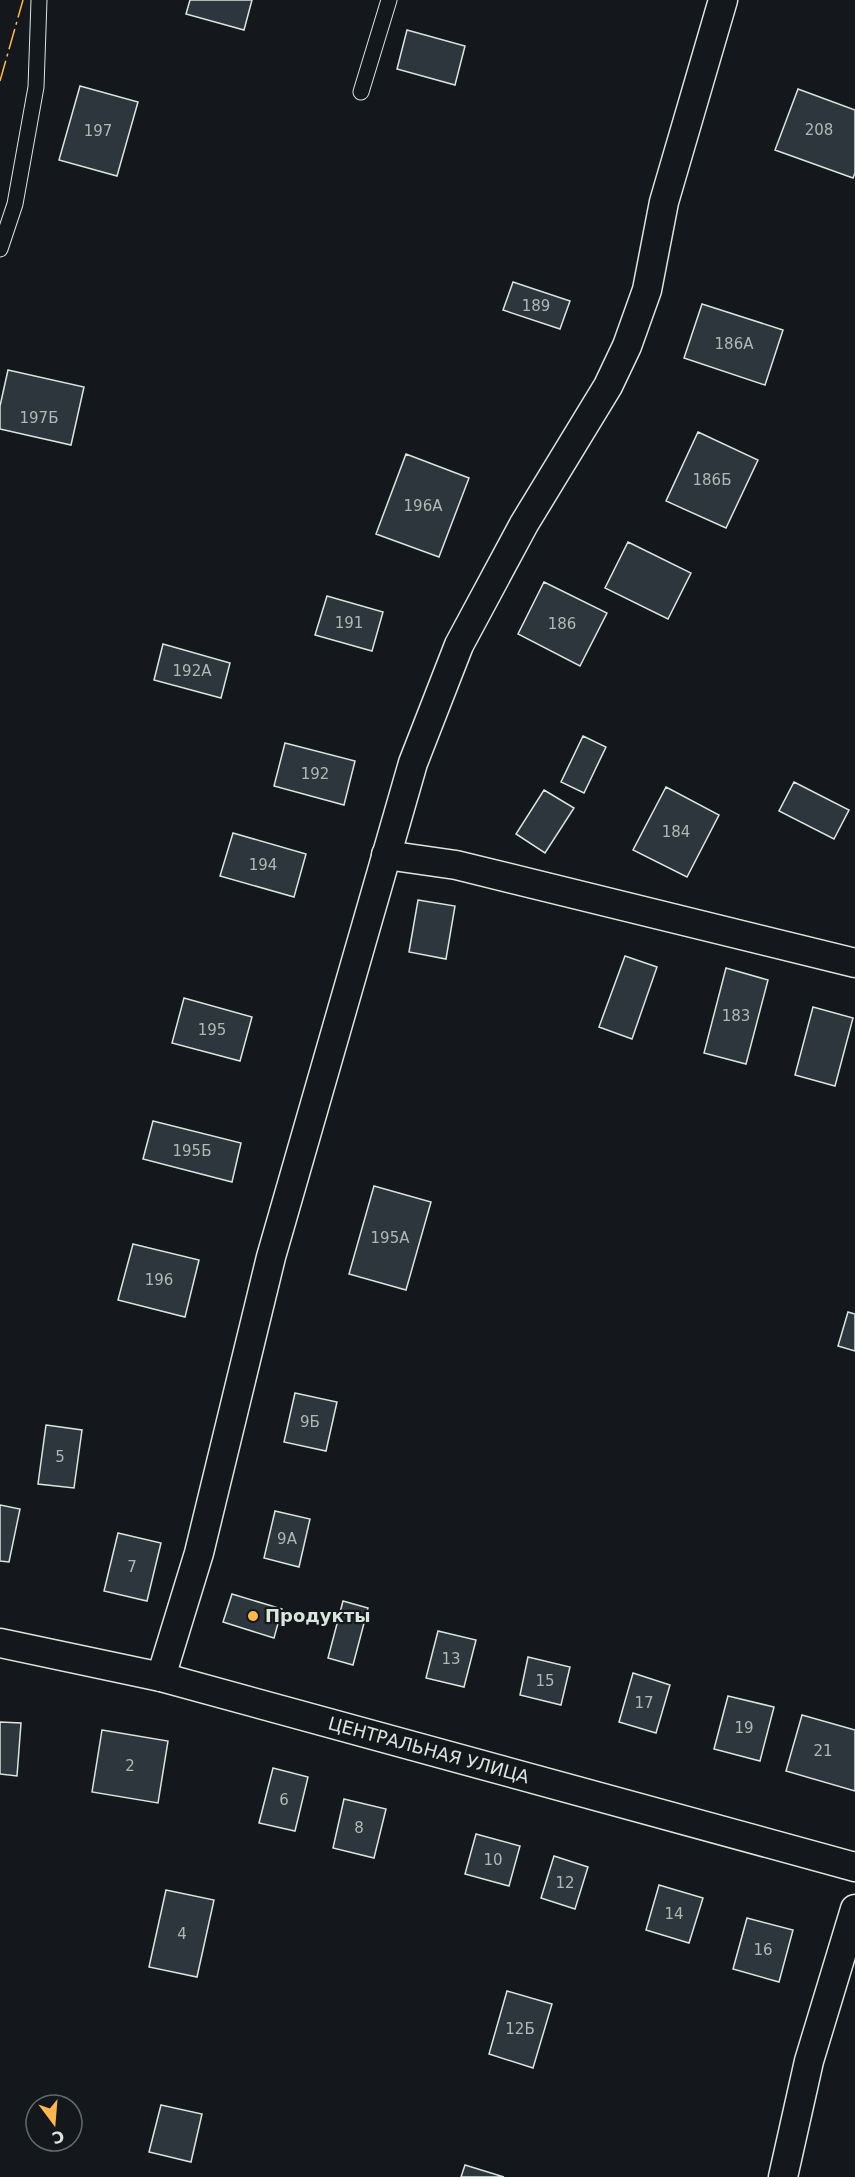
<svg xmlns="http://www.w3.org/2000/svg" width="855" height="2177" viewBox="0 0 855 2177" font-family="'DejaVu Sans',sans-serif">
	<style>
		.building { fill: #2c363c; stroke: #d8e6dc; stroke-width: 1.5 }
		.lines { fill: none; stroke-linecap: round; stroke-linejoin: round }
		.lane-casing { stroke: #d8e6dc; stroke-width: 17 }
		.street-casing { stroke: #d8e6dc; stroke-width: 31 }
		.lane { stroke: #14181c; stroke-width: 15 }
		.street { stroke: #14181c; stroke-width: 28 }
		.power { stroke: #ffb74d; stroke-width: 1.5; stroke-dasharray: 21 4.5 3 4.5; stroke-linecap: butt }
		.poi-dot { fill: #ffb74d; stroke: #14181c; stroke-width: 2 }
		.labels { text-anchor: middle; stroke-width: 4.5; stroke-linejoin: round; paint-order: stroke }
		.number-label { font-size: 15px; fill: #adbab4 }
		.poi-label { font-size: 18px; font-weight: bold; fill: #d8e6dc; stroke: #14181c; text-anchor: start }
		.street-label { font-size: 18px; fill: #d8e6dc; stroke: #14181c }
	</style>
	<rect width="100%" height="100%" fill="#14181c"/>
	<!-- building -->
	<path class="building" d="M190 0H252L244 30 186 14Z
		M407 30 465 46 455 85 397 69Z
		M80 86 138 102 117 176 59 160Z
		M798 89 855 110V173L853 178 775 150Z
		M513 282 570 301 560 329 503 310Z
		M702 304 783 330 765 385 684 358Z
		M8 370 84 387 71 445 0 429V406Z
		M698 432 758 460 726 528 666 501Z
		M406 454 469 478 439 557 376 534Z
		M628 542 691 573 668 619 605 588Z
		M544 582 607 613 580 666 518 634Z
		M327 596 383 612 372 651 315 635Z
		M163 644 230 663 221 698 154 680Z
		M583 736 606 747 584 793 561 782Z
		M285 743 355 761 344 805 274 786Z
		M794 782 849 810 834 839 779 811Z
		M666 787 719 815 687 877 633 850Z
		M544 790 574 808 545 853 516 834Z
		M233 833 306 854 294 897 220 876Z
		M418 900 455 906 446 959 409 952Z
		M625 956 657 967 632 1039 599 1027Z
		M726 968 768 980 746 1064 704 1053Z
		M184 998 252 1017 240 1061 172 1043Z
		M813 1007 853 1018 835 1086 795 1075Z
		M153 1121 241 1143 232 1182 143 1159Z
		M374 1186 431 1202 406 1290 349 1274Z
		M133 1244 199 1260 185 1317 118 1300Z
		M848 1312 855 1314V1351L838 1346Z
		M295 1393 337 1402 326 1451 284 1442Z
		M46 1425 82 1430 74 1488 38 1484Z
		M0 1505 20 1509 9 1562 0 1561Z
		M275 1511 310 1519 299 1567 264 1558Z
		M118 1533 161 1543 147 1601 104 1591Z
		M232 1594 282 1609 274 1638 223 1622Z
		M343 1601 368 1608 353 1665 328 1658Z
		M438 1631 476 1640 464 1687 426 1678Z
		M528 1657 570 1667 561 1705 520 1695Z
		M633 1673 670 1685 656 1733 619 1722Z
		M728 1696 774 1707 760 1761 714 1749Z
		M802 1715 855 1730V1791L786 1771Z
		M0 1722 21 1723 17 1776 0 1774Z
		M102 1730 168 1741 158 1803 92 1792Z
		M273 1768 308 1777 295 1831 259 1823Z
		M344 1799 386 1809 374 1858 333 1848Z
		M476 1834 520 1846 509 1886 465 1874Z
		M554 1856 588 1867 575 1909 541 1898Z
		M659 1885 703 1898 689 1943 646 1930Z
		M166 1890 214 1900 197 1977 149 1967Z
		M747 1918 793 1930 779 1982 733 1969Z
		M507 1991 552 2004 533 2068 489 2054Z
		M161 2105 202 2114 191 2162 149 2152Z
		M465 2165 504 2177H461Z"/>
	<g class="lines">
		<defs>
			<path id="lane" d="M361 92 389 0
				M0 249 15 204 36 87 39 0"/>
			<g id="street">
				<path d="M386 855 456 865 855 963"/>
				<path id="s1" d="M0 1643 161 1677 855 1867"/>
				<path d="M161 1677 199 1553 271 1257 413 763 459 645 524 524 608 386 627 346 647 290 664 202 723 0"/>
				<path d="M783 2177 809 2061 855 1909"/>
			</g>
		</defs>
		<!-- lane casing -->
		<use href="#lane" class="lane-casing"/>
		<!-- street casing -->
		<use href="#street" class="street-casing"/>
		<!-- lane -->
		<use href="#lane" class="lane"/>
		<!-- street -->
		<use href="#street" class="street"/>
		<!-- power -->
		<path class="power" d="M0 81 23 0"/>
	</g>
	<!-- markers -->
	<circle class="poi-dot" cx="253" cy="1616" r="6"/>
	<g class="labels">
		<!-- number labels -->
		<g class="number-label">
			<text x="819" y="135">208</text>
			<text x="98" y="136">197</text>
			<text x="536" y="311">189</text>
			<text x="734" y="349">186А</text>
			<text x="39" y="423">197Б</text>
			<text x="712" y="485">186Б</text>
			<text x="423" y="511">196А</text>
			<text x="349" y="628">191</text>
			<text x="562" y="629">186</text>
			<text x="192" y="676">192А</text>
			<text x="315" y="779">192</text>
			<text x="676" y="837">184</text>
			<text x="263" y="870">194</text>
			<text x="736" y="1021">183</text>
			<text x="212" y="1035">195</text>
			<text x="192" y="1156">195Б</text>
			<text x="390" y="1243">195А</text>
			<text x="159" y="1285">196</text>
			<text x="310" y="1427">9Б</text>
			<text x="60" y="1462">5</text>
			<text x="287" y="1544">9А</text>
			<text x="132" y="1572">7</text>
			<text x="451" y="1664">13</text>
			<text x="545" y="1686">15</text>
			<text x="644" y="1708">17</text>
			<text x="744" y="1733">19</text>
			<text x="823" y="1756">21</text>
			<text x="130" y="1771">2</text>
			<text x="284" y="1805">6</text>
			<text x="359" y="1833">8</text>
			<text x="493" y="1865">10</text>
			<text x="565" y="1888">12</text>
			<text x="674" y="1919">14</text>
			<text x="182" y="1939">4</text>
			<text x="763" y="1955">16</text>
			<text x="520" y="2034">12Б</text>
		</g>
		<!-- poi labels -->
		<g class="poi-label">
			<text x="265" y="1622">Продукты</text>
		</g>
		<!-- street labels -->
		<g class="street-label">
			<text dy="6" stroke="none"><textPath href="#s1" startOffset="442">ЦЕНТРАЛЬНАЯ УЛИЦА</textPath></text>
		</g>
	</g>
	<!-- north arrow -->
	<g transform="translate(54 2123) rotate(164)"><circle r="28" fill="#14181c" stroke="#626a69" stroke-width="1.5"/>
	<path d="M0-4.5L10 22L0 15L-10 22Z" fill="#ffb74d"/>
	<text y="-9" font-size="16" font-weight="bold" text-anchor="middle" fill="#d8e6dc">С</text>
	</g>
</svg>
